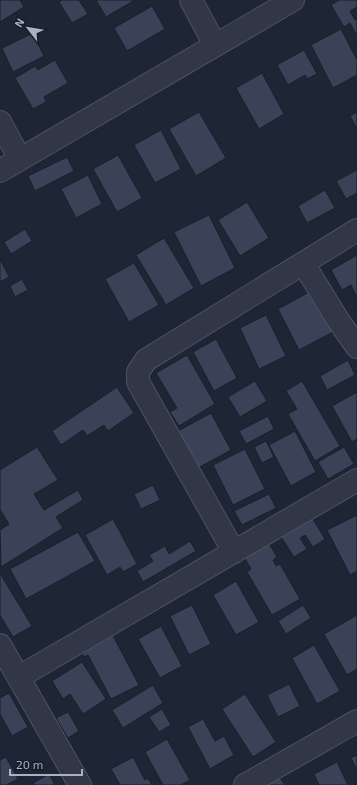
<svg xmlns="http://www.w3.org/2000/svg" width="357" height="785" viewBox="0 0 357 785" font-family="'Exo 2',sans-serif">
	<style>
		.building { fill: #394257; stroke: #191f2c }
		.lines { fill: none; stroke-linecap: round; stroke-linejoin: round }
		.minor-casing { stroke: #4c5261; stroke-width: 24 }
		.minor { stroke: #313746; stroke-width: 22 }
	</style>
	<rect width="100%" height="100%" fill="#1e2535"/>
	<!-- building -->
	<path class="building" d="M0 0H20L24 7 0 22Z
		M62 0H79L88 14 72 23 59 2Z
		M96 0H135L106 17Z
		M339 0H357V7L350 11 355 20 357 19V36L350 23 344 27 331 5Z
		M152 6 165 29 127 51 114 28Z
		M341 29 357 60V75L333 88 311 45Z
		M33 33 44 56 13 72 2 48Z
		M304 50 317 74 307 79 305 75 288 85 277 65Z
		M55 60 68 83 44 97 46 102 33 109 15 78 35 66 38 70Z
		M262 73 284 114 259 129 236 88Z
		M199 112 226 158 196 176 169 129Z
		M357 112V129L350 116Z
		M161 130 181 169 155 183 134 145Z
		M118 155 142 198 117 212 93 169Z
		M67 157 74 171 35 191 28 176Z
		M357 170V193L346 199 336 181Z
		M88 175 102 204 76 218 61 189Z
		M325 190 335 208 307 223 298 206Z
		M247 202 269 238 240 256 218 220Z
		M209 215 235 268 201 286 174 232Z
		M25 229 32 241 11 254 4 242Z
		M164 238 194 288 166 305 136 255Z
		M357 255V298L351 285 342 290 331 270Z
		M0 259 9 277 0 282Z
		M134 263 159 305 129 322 105 279Z
		M22 279 28 290 15 297 10 286Z
		M311 291 333 332 299 350 278 309Z
		M266 315 286 356 259 369 240 328Z
		M216 339 237 378 214 391 193 352Z
		M187 355 215 404 179 426 170 412 177 408 156 373Z
		M348 360 355 375 327 390 320 376Z
		M255 381 267 401 240 417 228 397Z
		M302 381 340 446 315 461 288 414 297 409 286 391Z
		M117 387 134 413 108 431 104 425 87 436 83 430 61 445 52 431Z
		M357 392V439L352 442 332 406Z
		M211 413 231 450 198 468 178 431Z
		M268 416 274 429 246 444 239 431Z
		M295 431 316 472 291 486 269 445Z
		M266 441 274 457 262 463 254 447Z
		M37 447 58 480 34 494 44 510 78 490 83 500 56 517 63 528 1 567 0 530 9 524 0 510V470Z
		M344 447 354 464 328 479 318 462Z
		M245 449 265 489 233 505 213 465Z
		M153 485 160 500 141 509 134 494Z
		M269 494 276 508 242 525 234 511Z
		M357 515V571L350 575 327 530Z
		M311 516 325 539 313 547 305 535 300 538 307 549 294 557 280 535Z
		M113 519 137 564 123 572 120 567 107 575 85 535Z
		M78 532 95 561 26 599 10 569Z
		M267 540 277 557 273 560 276 566 280 564 300 599 272 615 247 572 251 569 244 557Z
		M190 541 196 551 143 582 137 571 153 561 149 555 165 546 169 554Z
		M1 575 32 626 13 637 0 615V576Z
		M236 581 259 622 236 635 213 595Z
		M192 605 211 644 189 655 170 616Z
		M303 605 311 618 286 634 278 621Z
		M357 615V669L347 675 324 634Z
		M161 626 182 666 160 678 138 639Z
		M110 630 139 685 111 699 88 655 84 657 79 647Z
		M314 645 340 691 317 704 292 658Z
		M82 662 106 699 83 714 70 694 63 699 52 681Z
		M289 684 300 706 278 717 267 695Z
		M153 685 163 703 123 728 112 710Z
		M9 693 28 727 12 736 0 714V698Z
		M245 694 276 742 253 757 222 709Z
		M162 709 171 725 159 732 149 717Z
		M68 712 79 731 68 738 56 718Z
		M203 719 215 741 224 736 234 755 210 769 188 727Z
		M167 739 190 780 181 785H163L145 752Z
		M357 755V770L351 758Z
		M6 757 18 779 6 785H0V760Z
		M133 757 145 780 148 778 152 785H120L111 769Z
		M337 762 348 785H319L314 774Z
		M275 771 285 785H256Z
		M49 774 55 785H34L33 783Z"/>
	<g class="lines">
		<defs>
			<path id="minor" d="M191 0 215 45
				M0 122 20 159
				M0 171 293 0
				M303 263 338 320 357 347
				M234 552 138 382V372L146 360 357 230
				M0 645 80 785
				M19 677 357 480
				M245 785 357 721"/>
		</defs>
		<!-- minor casing -->
		<use href="#minor" class="minor-casing"/>
		<!-- minor -->
		<use href="#minor" class="minor"/>
	</g>
	<!-- north arrow -->
	<g transform="translate(28 28) rotate(301)" stroke="#171d2a" stroke-width="3" paint-order="stroke">
	<path d="M0-3L7 15L0 10L-7 15Z" fill="#aab1c4"/>
	<text y="-6" font-size="11" font-weight="bold" text-anchor="middle" fill="#aab1c4">N</text>
	</g>
	<!-- scale -->
	<path d="M10 769v6h72v-6" fill="none" stroke="#aab1c4" stroke-width="2"/>
	<text x="16" y="769" font-size="12" fill="#aab1c4" stroke="#171d2a" stroke-width="3" paint-order="stroke">20 m</text>
</svg>
